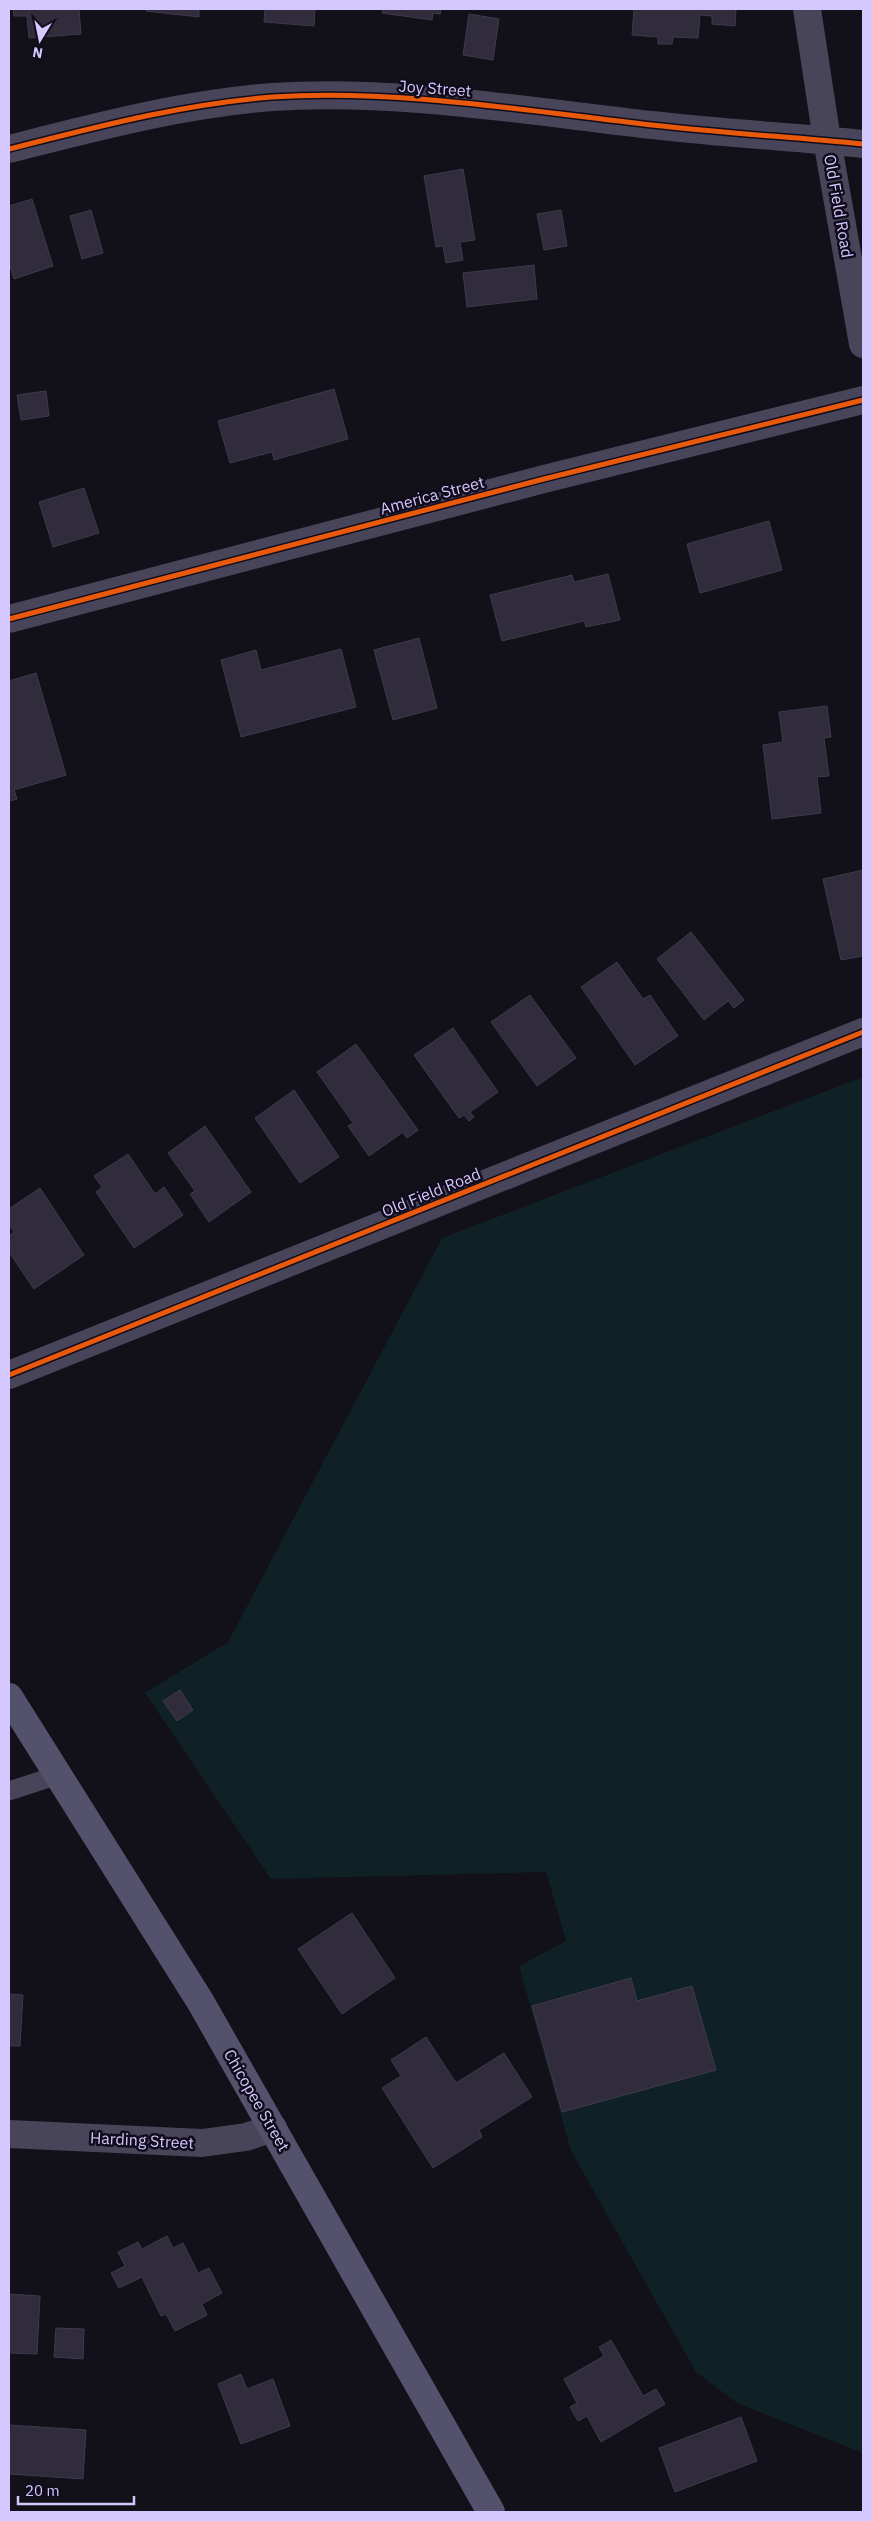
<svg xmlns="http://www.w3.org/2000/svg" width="872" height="2521" viewBox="0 0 872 2521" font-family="'IBM Plex Sans',sans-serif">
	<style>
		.green { fill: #0f2124 }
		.building { fill: #302c3b; stroke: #3f3a4d }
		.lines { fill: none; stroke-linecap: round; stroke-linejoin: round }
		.service { stroke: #484459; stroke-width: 19 }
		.minor { stroke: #484459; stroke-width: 28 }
		.secondary { stroke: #54516c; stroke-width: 28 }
		.cycleway-casing { stroke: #100c1c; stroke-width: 8 }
		.cycleway { stroke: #e8590c; stroke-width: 5 }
		.labels { text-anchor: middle; stroke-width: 5; stroke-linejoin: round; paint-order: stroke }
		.street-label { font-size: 16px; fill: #d4c8fe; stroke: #100c1c }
	</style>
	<rect width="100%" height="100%" fill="#121018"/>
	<!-- green -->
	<path class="green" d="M863 1077V2453L737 2403 696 2372 571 2151 519 1966 566 1941 546 1872 271 1879 145 1693 228 1642 442 1238Z"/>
	<!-- building -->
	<path class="building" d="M13 9H79L81 34 29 38 27 16H14Z
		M146 9H199V17L146 11Z
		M265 9H315L314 26 264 22Z
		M383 9H441L440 14 433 13 432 20 382 13Z
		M634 9H736L735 26 712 24V16L700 15 698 38 673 37 672 44H658V37L632 35Z
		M469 14 499 19 493 60 463 55Z
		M463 169 475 240 460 242 463 260 446 263 443 246 436 247 424 176Z
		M32 199 53 266 14 279 9 263V206Z
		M91 210 103 253 82 259 70 216Z
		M561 210 567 246 544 250 537 214Z
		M534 265 537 299 467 307 463 273Z
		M334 389 348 439 274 460 272 452 230 463 218 421Z
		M46 391 49 416 21 420 17 395Z
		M84 488 99 533 53 547 39 502Z
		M769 521 782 570 700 593 687 544Z
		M608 574 620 620 586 627 584 621 502 641 490 595 572 575 574 582Z
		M419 638 437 708 393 720 374 650Z
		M341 649 356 707 241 737 221 660 256 650 261 670Z
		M36 673 66 775 14 790 17 799 9 801V681Z
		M827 706 831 737 824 738 829 776 817 777 821 813 772 819 763 745 783 742 779 712Z
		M863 870V956L841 960 823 879Z
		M691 932 744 1000 734 1008 728 1001 704 1020 657 959Z
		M617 962 643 999 650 995 678 1036 635 1065 581 987Z
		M530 995 576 1058 537 1086 491 1022Z
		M453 1028 498 1092 470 1112 474 1117 469 1121 464 1115 459 1118 414 1055Z
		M356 1044 418 1130 407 1138 403 1132 369 1156 348 1126 353 1123 317 1072Z
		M294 1090 339 1157 300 1183 255 1118Z
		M205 1126 251 1192 209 1222 190 1194 195 1191 168 1153Z
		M128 1154 155 1194 164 1187 183 1215 134 1248 96 1192 102 1187 94 1176Z
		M40 1188 84 1255 34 1289 9 1252V1236L14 1232 9 1224V1209Z
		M180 1690 193 1710 177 1721 163 1701Z
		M352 1913 395 1978 342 2014 298 1949Z
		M631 1978 637 2001 692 1986 716 2070 562 2112 532 2006Z
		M9 1994 23 1995 20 2046H9Z
		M426 2037 456 2083 504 2053 532 2097 479 2130 482 2137 433 2168 382 2088 401 2076 391 2060Z
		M167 2236 173 2248 183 2243 198 2273 209 2268 222 2293 202 2304 207 2315 175 2331 166 2314 161 2316 142 2277 119 2288 111 2273 125 2266 118 2252 138 2242 142 2249Z
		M9 2294 40 2296 37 2354 9 2353Z
		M56 2328 84 2329 83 2359 54 2357Z
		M611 2340 643 2396 656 2389 665 2404 601 2442 587 2416 578 2421 570 2407 577 2403 564 2379 604 2356 599 2347Z
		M241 2374 247 2389 273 2379 290 2426 241 2444 218 2384Z
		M741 2417 757 2461 675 2492 659 2448Z
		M9 2425 86 2430 83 2479 9 2474Z"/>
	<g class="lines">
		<!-- service -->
		<path class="service" d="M9 1791 58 1775"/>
		<!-- minor -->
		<path class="minor" d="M807 9 827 140 863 344
			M9 149C96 127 182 104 272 97 399 89 526 111 652 125 722 133 793 137 863 144
			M9 619 544 479 863 400
			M9 1375 863 1032
			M9 2134 202 2143 246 2137 273 2128"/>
		<!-- secondary -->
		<path class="secondary" d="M9 1697 200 2001 491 2512"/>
		<defs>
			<path id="cycleway" d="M9 149C96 127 182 104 272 97 399 89 526 111 652 125 722 133 793 137 863 144
				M9 619 544 479 863 400
				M9 1375 863 1032"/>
		</defs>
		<!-- cycleway casing -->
		<use href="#cycleway" class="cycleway-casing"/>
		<!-- cycleway -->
		<use href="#cycleway" class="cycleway"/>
	</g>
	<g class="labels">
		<!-- street labels -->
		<g class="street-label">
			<text transform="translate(435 88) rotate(4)" y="6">Joy Street</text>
			<text transform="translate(839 206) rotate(80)" y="6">Old Field Road</text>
			<text transform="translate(432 495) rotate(-15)" y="6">America Street</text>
			<text transform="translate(431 1192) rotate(-22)" y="6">Old Field Road</text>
			<text transform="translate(257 2100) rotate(60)" y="6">Chicopee Street</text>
			<text transform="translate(142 2140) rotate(3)" y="6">Harding Street</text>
		</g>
	</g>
	<!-- border -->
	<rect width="872" height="2521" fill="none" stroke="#d4c8fe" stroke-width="20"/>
	<!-- north arrow -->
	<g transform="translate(40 40) rotate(190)" stroke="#100c1c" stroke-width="4" paint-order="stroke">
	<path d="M0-4L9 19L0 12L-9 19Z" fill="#d4c8fe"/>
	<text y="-8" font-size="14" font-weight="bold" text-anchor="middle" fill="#d4c8fe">N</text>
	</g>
	<!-- scale -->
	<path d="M18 2496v8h116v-8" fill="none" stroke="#d4c8fe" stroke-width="2.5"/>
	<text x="25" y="2496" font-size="15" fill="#d4c8fe" stroke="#100c1c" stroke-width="4" paint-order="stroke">20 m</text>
</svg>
